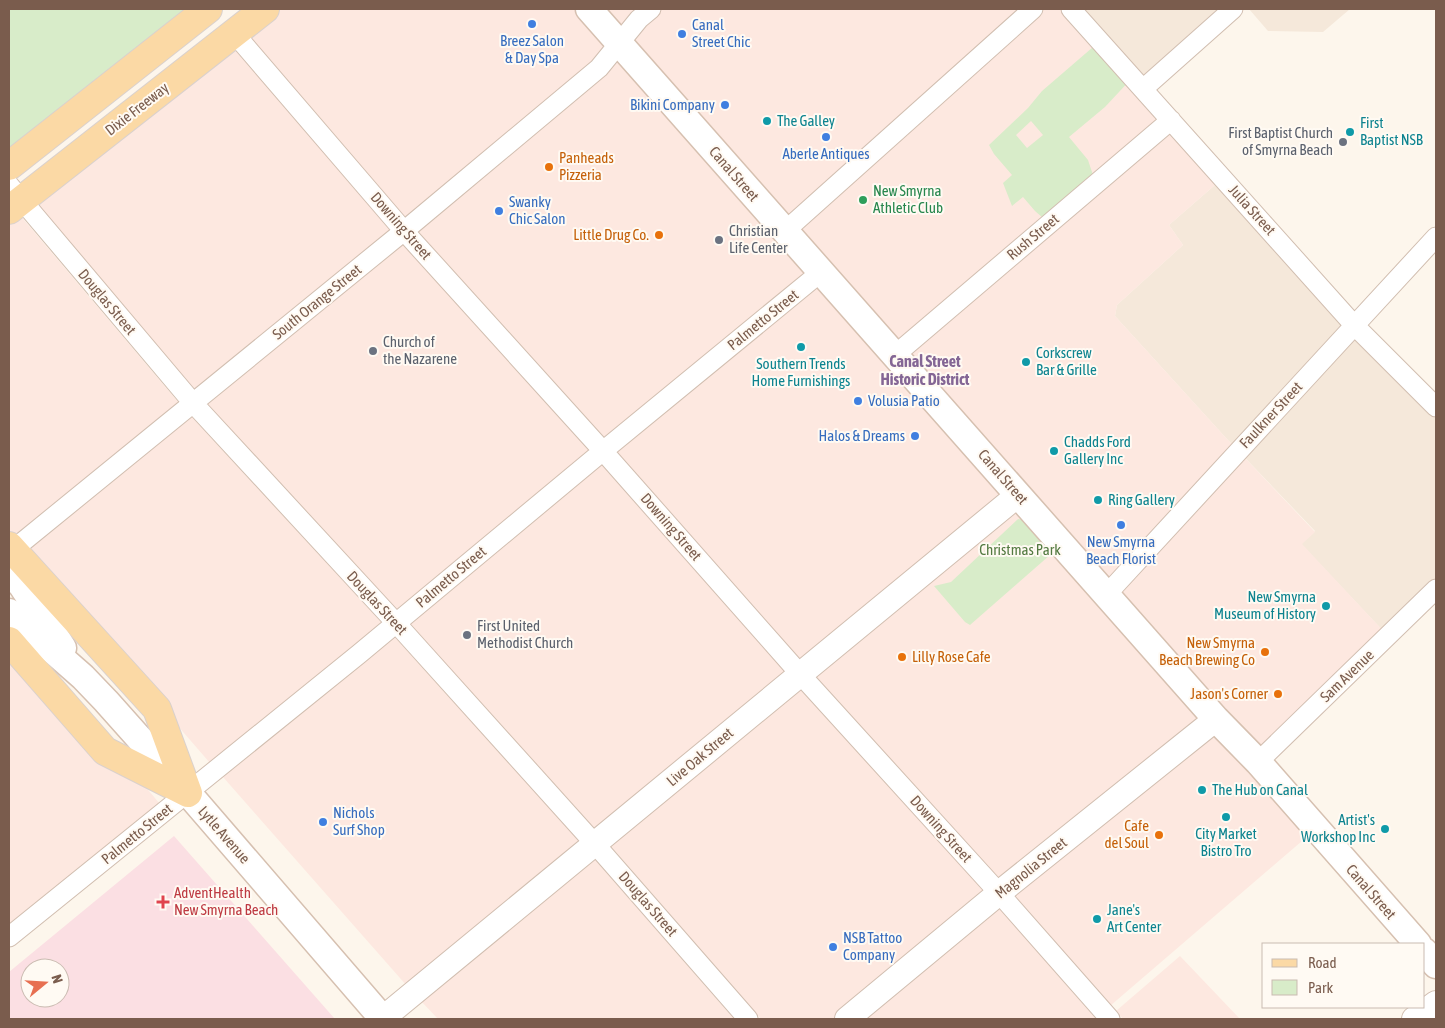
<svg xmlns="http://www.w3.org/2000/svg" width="1445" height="1028" viewBox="0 0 1445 1028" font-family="'Asap Condensed',sans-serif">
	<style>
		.residential { fill: #f5e8da }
		.commercial { fill: #fde8e0 }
		.medical { fill: #fbdfe3; fill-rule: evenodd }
		.green { fill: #d8ecc9; fill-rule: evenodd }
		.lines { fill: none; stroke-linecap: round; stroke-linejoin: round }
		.minor-casing { stroke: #d1beb0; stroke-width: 21 }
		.tertiary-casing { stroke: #d1beb0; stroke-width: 26 }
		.secondary-casing { stroke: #d6c0b0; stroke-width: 29 }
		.primary-casing { stroke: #dad1cd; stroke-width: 30 }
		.minor { stroke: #fff; stroke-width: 19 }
		.tertiary { stroke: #fff; stroke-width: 24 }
		.secondary { stroke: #fff; stroke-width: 26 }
		.primary { stroke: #fbd9a5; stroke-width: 28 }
		.shop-dot { fill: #3f7fe0; stroke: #fffaf3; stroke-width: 2 }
		.culture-dot { fill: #0f9aa8; stroke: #fffaf3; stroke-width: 2 }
		.worship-dot { fill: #6b7280; stroke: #fffaf3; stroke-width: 2 }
		.food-dot { fill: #e8710a; stroke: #fffaf3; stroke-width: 2 }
		.leisure-dot { fill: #2e9e5b; stroke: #fffaf3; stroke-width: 2 }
		.health-dot { fill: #e0444e; stroke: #fffaf3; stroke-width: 2 }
		.labels { text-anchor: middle; stroke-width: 4; stroke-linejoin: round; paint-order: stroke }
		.shop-label { font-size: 15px; fill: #366cbe; stroke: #fffaf3; text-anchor: start }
		.street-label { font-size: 15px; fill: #7a5c4d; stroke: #fffaf3 }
		.culture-label { font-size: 15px; fill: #0d838f; stroke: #fffaf3; text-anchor: start }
		.worship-label { font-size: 15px; fill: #5b616d; stroke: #fffaf3; text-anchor: start }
		.food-label { font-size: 15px; fill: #c56008; stroke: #fffaf3; text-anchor: end }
		.leisure-label { font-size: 15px; fill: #27864d; stroke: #fffaf3; text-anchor: start }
		.park-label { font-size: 15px; fill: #537a41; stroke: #fffaf3 }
		.health-label { font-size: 15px; fill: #be3a42; stroke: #fffaf3; text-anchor: start }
		.neighbourhood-label { font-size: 16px; font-weight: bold; fill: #846695; stroke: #fffaf3 }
	</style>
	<rect width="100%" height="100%" fill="#fdf6ec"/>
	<!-- residential -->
	<path class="residential" d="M1071 9H1233L1143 89Z
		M1249 9H1350L1323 32 1268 31Z
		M1223 178 1436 407V589L1388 636 1301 544 1315 531 1226 438 1115 316 1117 305 1183 245 1169 225Z"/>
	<!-- commercial -->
	<path class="commercial" d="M265 9H1071L1223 178 1169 225 1183 245 1117 305 1115 316 1226 438 1315 532 1302 544 1388 636 1258 762 1316 829 1103 1012 234 33Z
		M232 46 391 230 195 390 34 201Z
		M19 214 179 403 14 538 9 532V222Z
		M403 243 589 450 397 610 207 404Z
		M191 416 382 623 210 763 26 551Z
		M601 464 787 673 597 831 410 624Z
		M394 636 581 843 407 986 223 777Z
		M9 655 138 778 160 804 9 925Z
		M799 687 986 893 833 1019H761L609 844Z
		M593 857 734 1019H438L420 1000Z
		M998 906 1096 1019H862Z
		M1180 956 1240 1019H1123L1116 1011Z"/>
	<!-- medical -->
	<path class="medical" d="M174 836 335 1019H9V972ZM30 968H60V998H30Z"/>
	<!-- green -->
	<path class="green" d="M9 9H208L9 166Z
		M1100 41 1133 77 1105 107 1069 137 1088 160 1096 184 1050 224 1035 211 1023 197 1012 206 1003 183 1012 175 994 154 989 145 1028 108 1042 91ZM1031 121 1043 135 1027 148 1016 135Z
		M1018 519 1031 521 1058 548 970 625 965 622 934 586 951 582Z"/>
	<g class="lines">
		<defs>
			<path id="minor" d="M1071 9 1354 325 1436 407
				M234 33 404 231 603 451 800 674 999 893 1110 1019
				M1143 89 1233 9
				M9 185 193 403 396 623 595 844 748 1019
				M785 231 1033 9
				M895 355 1171 120
				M9 553 404 231 599 68 639 19 651 9
				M1107 594 1436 237
				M1258 762 1436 589
				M9 937 359 654 603 451 821 272"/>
			<path id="tertiary" d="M382 1019 1018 495
				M847 1019 999 893 1216 719
				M1414 1019 1436 1003"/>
			<path id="secondary" d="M589 9 1216 719 1258 762 1418 944
				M9 571 22 586 63 648
				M9 612 83 677 106 701 188 793 383 1019
				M1424 951 1436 965"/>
			<path id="primary" d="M9 166 208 9
				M9 210 265 9
				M9 546 157 709 188 793
				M9 641 105 751 188 793"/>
		</defs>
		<!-- minor casing -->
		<use href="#minor" class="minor-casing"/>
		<!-- tertiary casing -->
		<use href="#tertiary" class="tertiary-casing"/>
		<!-- secondary casing -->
		<use href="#secondary" class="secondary-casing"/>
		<!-- primary casing -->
		<use href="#primary" class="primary-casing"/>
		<!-- minor -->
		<use href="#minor" class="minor"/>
		<!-- tertiary -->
		<use href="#tertiary" class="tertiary"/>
		<!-- secondary -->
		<use href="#secondary" class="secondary"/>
		<!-- primary -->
		<use href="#primary" class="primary"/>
	</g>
	<!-- markers -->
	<g class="shop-dot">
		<circle cx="532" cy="24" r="5"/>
		<circle cx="682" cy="34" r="5"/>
		<circle cx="725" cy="105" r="5"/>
		<circle cx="826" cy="137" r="5"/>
		<circle cx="499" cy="211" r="5"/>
		<circle cx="858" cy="401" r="5"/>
		<circle cx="915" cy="436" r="5"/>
		<circle cx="1121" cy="525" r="5"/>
		<circle cx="323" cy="822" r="5"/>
		<circle cx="833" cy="947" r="5"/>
	</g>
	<g class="culture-dot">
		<circle cx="767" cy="121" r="5"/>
		<circle cx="1350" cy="132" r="5"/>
		<circle cx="801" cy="347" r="5"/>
		<circle cx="1026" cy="362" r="5"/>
		<circle cx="1054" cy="451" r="5"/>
		<circle cx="1098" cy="500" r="5"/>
		<circle cx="1326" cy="606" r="5"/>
		<circle cx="1202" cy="790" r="5"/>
		<circle cx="1226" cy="817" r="5"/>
		<circle cx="1385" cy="829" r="5"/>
		<circle cx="1097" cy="919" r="5"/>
	</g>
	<g class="worship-dot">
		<circle cx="1343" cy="142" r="5"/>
		<circle cx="719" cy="240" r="5"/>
		<circle cx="373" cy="351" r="5"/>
		<circle cx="467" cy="635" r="5"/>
	</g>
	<g class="food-dot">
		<circle cx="549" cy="167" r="5"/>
		<circle cx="659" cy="235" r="5"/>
		<circle cx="1265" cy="652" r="5"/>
		<circle cx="902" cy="657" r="5"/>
		<circle cx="1278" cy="694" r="5"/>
		<circle cx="1159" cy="835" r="5"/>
	</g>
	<circle class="leisure-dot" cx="863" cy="200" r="5"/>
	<path class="health-dot" d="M160.5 894.5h5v5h5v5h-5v5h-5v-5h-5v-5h5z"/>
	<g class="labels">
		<!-- shop labels -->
		<g class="shop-label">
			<text x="692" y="30">Canal<tspan x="692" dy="17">Street Chic</tspan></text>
			<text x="532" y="46" text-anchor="middle">Breez Salon<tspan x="532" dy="17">&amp; Day Spa</tspan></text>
			<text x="715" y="110" text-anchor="end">Bikini Company</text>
			<text x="826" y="159" text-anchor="middle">Aberle Antiques</text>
			<text x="509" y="207">Swanky<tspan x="509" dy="17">Chic Salon</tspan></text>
			<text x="868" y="406">Volusia Patio</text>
			<text x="905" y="441" text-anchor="end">Halos &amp; Dreams</text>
			<text x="1121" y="547" text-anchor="middle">New Smyrna<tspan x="1121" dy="17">Beach Florist</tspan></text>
			<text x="333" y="818">Nichols<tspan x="333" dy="17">Surf Shop</tspan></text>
			<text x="843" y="943">NSB Tattoo<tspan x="843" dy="17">Company</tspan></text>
		</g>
		<!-- street labels -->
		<g class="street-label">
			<text transform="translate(137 109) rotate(-38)" y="5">Dixie Freeway</text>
			<text transform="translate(734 174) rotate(49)" y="5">Canal Street</text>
			<text transform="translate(1252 210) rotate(48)" y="5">Julia Street</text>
			<text transform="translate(401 226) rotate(49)" y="5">Downing Street</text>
			<text transform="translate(1033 237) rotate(-40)" y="5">Rush Street</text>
			<text transform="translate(107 302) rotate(50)" y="5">Douglas Street</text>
			<text transform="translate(317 302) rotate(-39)" y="5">South Orange Street</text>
			<text transform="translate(763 320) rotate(-39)" y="5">Palmetto Street</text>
			<text transform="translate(1271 415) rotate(-47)" y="5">Faulkner Street</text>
			<text transform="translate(1003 477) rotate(49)" y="5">Canal Street</text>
			<text transform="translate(671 527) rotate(49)" y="5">Downing Street</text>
			<text transform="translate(451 577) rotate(-40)" y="5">Palmetto Street</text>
			<text transform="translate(377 603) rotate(47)" y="5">Douglas Street</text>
			<text transform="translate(1347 676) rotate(-44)" y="5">Sam Avenue</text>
			<text transform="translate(700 757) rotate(-40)" y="5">Live Oak Street</text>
			<text transform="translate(941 829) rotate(48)" y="5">Downing Street</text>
			<text transform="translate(137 834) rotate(-39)" y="5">Palmetto Street</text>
			<text transform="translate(224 835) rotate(49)" y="5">Lytle Avenue</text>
			<text transform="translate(1031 868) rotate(-39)" y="5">Magnolia Street</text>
			<text transform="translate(1371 892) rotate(49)" y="5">Canal Street</text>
			<text transform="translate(648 904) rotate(49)" y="5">Douglas Street</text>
		</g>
		<!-- culture labels -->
		<g class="culture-label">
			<text x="777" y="126">The Galley</text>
			<text x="1360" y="128">First<tspan x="1360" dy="17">Baptist NSB</tspan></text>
			<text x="1036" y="358">Corkscrew<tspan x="1036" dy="17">Bar &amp; Grille</tspan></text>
			<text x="801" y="369" text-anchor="middle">Southern Trends<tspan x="801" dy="17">Home Furnishings</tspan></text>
			<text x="1064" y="447">Chadds Ford<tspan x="1064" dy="17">Gallery Inc</tspan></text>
			<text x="1108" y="505">Ring Gallery</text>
			<text x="1316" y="602" text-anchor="end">New Smyrna<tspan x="1316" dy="17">Museum of History</tspan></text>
			<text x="1212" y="795">The Hub on Canal</text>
			<text x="1375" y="825" text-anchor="end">Artist's<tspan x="1375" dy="17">Workshop Inc</tspan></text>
			<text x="1226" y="839" text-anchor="middle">City Market<tspan x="1226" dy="17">Bistro Tro</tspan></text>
			<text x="1107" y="915">Jane's<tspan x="1107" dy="17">Art Center</tspan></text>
		</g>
		<!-- worship labels -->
		<g class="worship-label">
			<text x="1333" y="138" text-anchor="end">First Baptist Church<tspan x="1333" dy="17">of Smyrna Beach</tspan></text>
			<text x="729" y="236">Christian<tspan x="729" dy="17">Life Center</tspan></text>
			<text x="383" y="347">Church of<tspan x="383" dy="17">the Nazarene</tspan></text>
			<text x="477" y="631">First United<tspan x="477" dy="17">Methodist Church</tspan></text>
		</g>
		<!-- food labels -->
		<g class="food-label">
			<text x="559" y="163" text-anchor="start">Panheads<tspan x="559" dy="17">Pizzeria</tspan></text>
			<text x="649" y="240">Little Drug Co.</text>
			<text x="1255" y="648">New Smyrna<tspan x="1255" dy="17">Beach Brewing Co</tspan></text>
			<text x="912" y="662" text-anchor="start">Lilly Rose Cafe</text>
			<text x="1268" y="699">Jason's Corner</text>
			<text x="1149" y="831">Cafe<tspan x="1149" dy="17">del Soul</tspan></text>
		</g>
		<!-- leisure labels -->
		<g class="leisure-label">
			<text x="873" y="196">New Smyrna<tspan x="873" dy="17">Athletic Club</tspan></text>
		</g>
		<!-- park labels -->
		<g class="park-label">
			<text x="1020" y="555">Christmas Park</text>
		</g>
		<!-- health labels -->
		<g class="health-label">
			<text x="174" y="898">AdventHealth<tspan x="174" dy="17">New Smyrna Beach</tspan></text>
		</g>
		<!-- neighbourhood labels -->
		<g class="neighbourhood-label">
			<text x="925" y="367">Canal Street<tspan x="925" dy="18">Historic District</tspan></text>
		</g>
	</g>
	<!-- border -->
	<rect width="1445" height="1028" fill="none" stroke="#7a5c4d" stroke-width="20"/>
	<!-- legend -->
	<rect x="1262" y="943" width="162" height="65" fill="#fffaf3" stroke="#cabbb1"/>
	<rect x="1272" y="959" width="25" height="8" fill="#fbd9a5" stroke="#cabbb1"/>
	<text x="1308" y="968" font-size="15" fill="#7a5c4d">Road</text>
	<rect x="1272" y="980" width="25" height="15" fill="#d8ecc9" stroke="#cabbb1"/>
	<text x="1308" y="993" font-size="15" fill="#7a5c4d">Park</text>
	<!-- north arrow -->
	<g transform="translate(45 983) rotate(72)"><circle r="24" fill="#fffaf3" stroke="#cabbb1"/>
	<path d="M0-4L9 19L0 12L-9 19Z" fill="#e76f51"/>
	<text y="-8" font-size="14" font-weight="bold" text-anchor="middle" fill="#7a5c4d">N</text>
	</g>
</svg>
